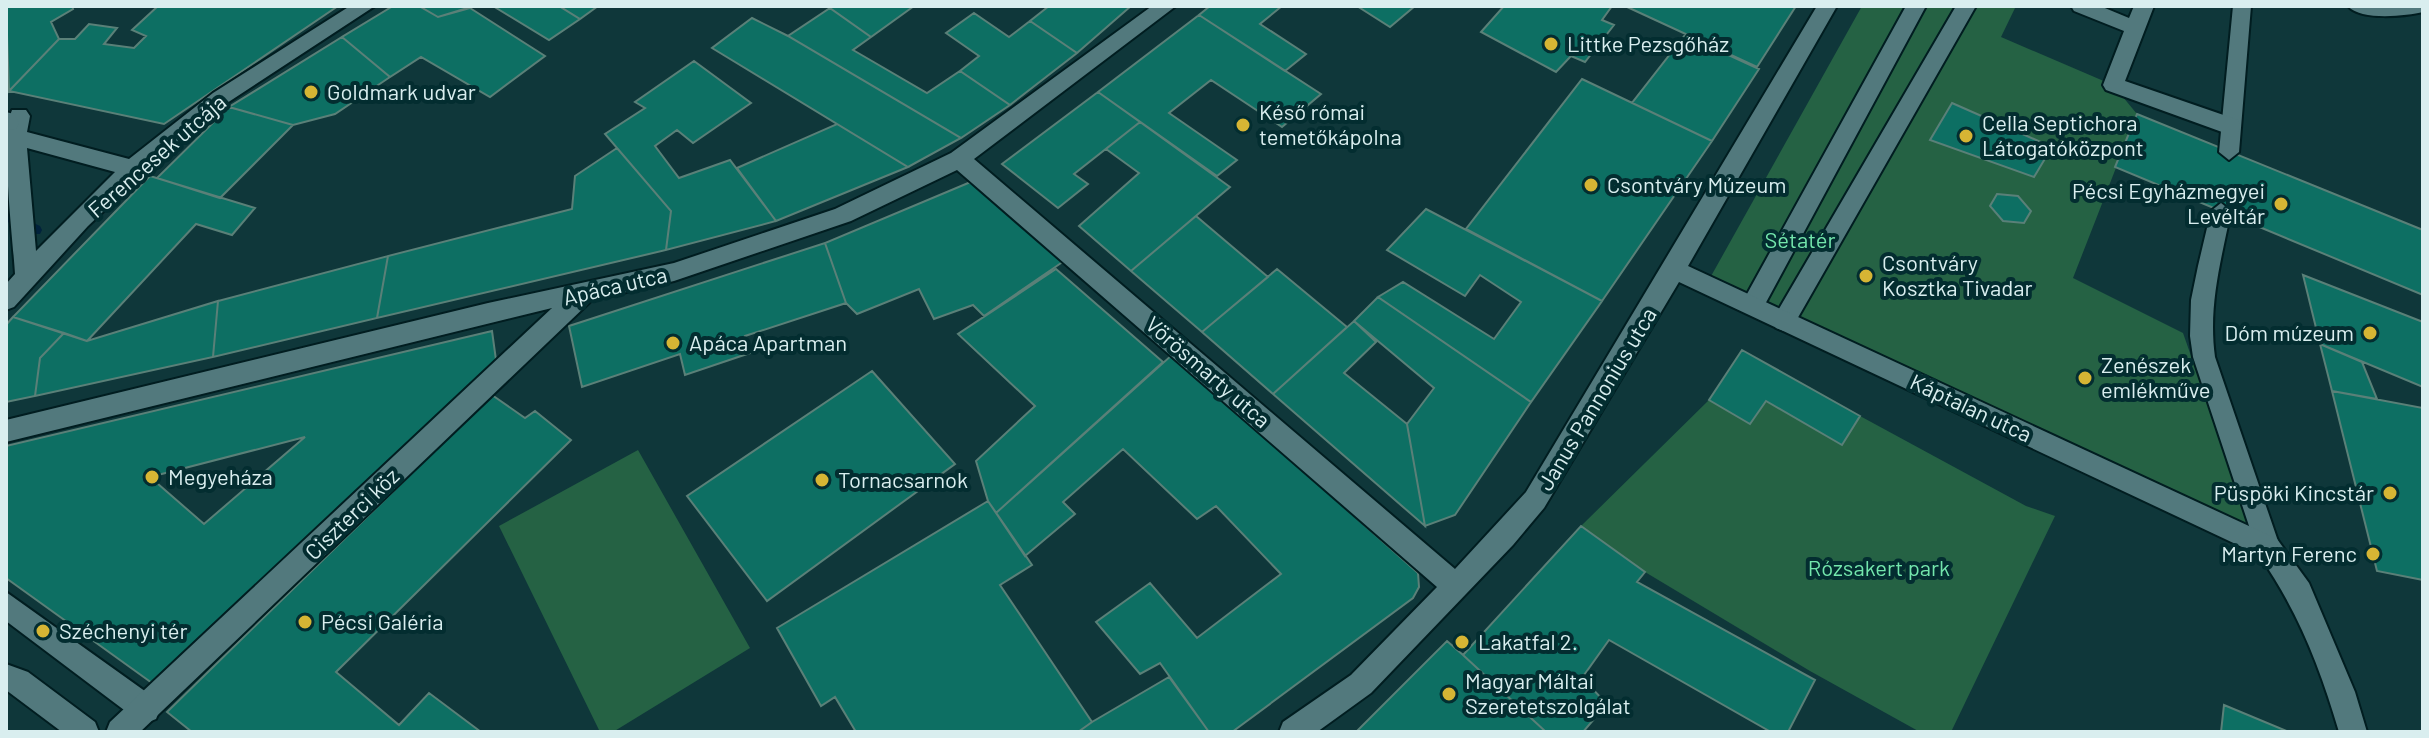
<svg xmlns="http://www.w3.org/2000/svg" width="2429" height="738" viewBox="0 0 2429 738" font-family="Barlow,sans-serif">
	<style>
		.green { fill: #256244 }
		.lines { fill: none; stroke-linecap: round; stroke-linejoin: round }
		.stream { fill: #01223c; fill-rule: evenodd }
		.building { fill: #0d6f63; stroke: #5a8078; stroke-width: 2; fill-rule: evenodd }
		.service-casing { stroke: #011d20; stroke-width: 4 }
		.pedestrian-casing { stroke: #011d20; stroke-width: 4 }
		.minor-casing { stroke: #011d20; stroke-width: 4 }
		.service { fill: #52797d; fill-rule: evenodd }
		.pedestrian { fill: #52797d; fill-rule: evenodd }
		.minor { fill: #52797d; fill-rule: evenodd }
		.poi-dot { fill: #d6b534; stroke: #032d30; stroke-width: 3 }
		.labels { text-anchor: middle; stroke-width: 8; stroke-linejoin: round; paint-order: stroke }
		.poi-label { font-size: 22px; fill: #d9eeef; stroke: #032d30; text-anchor: start }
		.street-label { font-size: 22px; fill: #d9eeef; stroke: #032d30 }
		.park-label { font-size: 22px; fill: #73e6ac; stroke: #032d30 }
	</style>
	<rect width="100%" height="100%" fill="#0f373a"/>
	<!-- green -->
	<path class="green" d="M1862 6H2016L2001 37 2113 85 2137 114 2073 278 2183 333 2253 533 1710 278Z
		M1709 400 1750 424 1766 401 1842 445 1860 416 2026 506 2055 516 1951 732H1920L1810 671 1645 572 1581 526Z
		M638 450 750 648 613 732H600L499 526Z"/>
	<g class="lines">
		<!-- stream -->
		<path class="stream" d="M6 210 40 226 42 230 40 234H30L6 221Z"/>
	</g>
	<!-- building -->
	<path class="building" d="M6 6H72L73 9 51 22 59 39 9 91Z
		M158 6H338L164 124 9 91 59 39H75L89 24 117 28 104 44 134 48 146 36 132 30Z
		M393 6H419L438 17 470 8 545 56 490 97 421 57 390 77 342 37Z
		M419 6H474L438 17Z
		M493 6H559L580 19 549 40Z
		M559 6H598L580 19Z
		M832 6H914L871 37 830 8Z
		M1049 6H1131L1077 53 1030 21Z
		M1210 6H1282L1260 24 1306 54 1285 71 1199 15Z
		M1357 6H1415L1390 27Z
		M1504 6H1612L1602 20 1614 25 1585 62 1571 56 1556 72 1481 32Z
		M1625 6H1796L1757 67Z
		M830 8 871 37 853 50 927 93 960 71 1010 105 961 138 788 36Z
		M974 13 1009 37 1030 21 1077 53 1010 105 960 71 979 56 946 33Z
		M1199 15 1321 94 1282 127 1211 80 1169 113 1237 160 1217 176 1098 92Z
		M752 18 788 36 961 138 908 167 712 48Z
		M1685 35 1759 69 1712 141 1632 103Z
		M342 37 390 77 335 114 293 125 229 107Z
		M694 61 751 103 693 143 677 130 655 146 679 178 730 160 776 221 666 250 671 211 605 134 645 108 635 102Z
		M1582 79 1712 141 1602 301 1466 229Z
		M1098 92 1140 122 1074 174 1088 184 1058 208 1002 164Z
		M1952 103 2052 147 2034 177 1930 140Z
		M229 107 293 125 220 198 157 178Z
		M2137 114 2423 230V295L2115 167Z
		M1140 122 1230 187 1131 271 1079 226 1139 173 1106 149Z
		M837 124 908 167 776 221 737 168Z
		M617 148 671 211 666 250 377 318 388 256 572 209 575 176Z
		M150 176 255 208 232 235 196 224 87 341 13 317Z
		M973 181 1064 261 984 316 973 305 934 319 919 289 857 314 846 303 825 243Z
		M1997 194 2018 196 2031 211 2024 223 2003 221 1990 206Z
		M1426 209 1602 301 1531 402 1378 297 1403 282 1494 339 1521 302 1480 275 1465 296 1387 250Z
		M1196 216 1268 277 1202 332 1131 271Z
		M825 243 846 303 745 336 750 353 685 375 680 354 582 387 569 326Z
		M388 256 377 318 213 357 218 301Z
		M1056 269 1163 362 996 513 988 501 976 461 1035 406 958 334Z
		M1277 269 1347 327 1273 394 1202 332Z
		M2303 275 2423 322V387L2320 344Z
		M1378 297 1531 402 1455 515 1425 526 1407 424 1434 388 1354 321Z
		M218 301 213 357 35 396 40 358 64 333 87 341Z
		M13 317 64 333 40 358 35 396 6 402V325Z
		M1354 321 1376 342 1344 373 1407 424 1425 526 1273 394Z
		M492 331 497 367 152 683 6 578V446ZM305 437 204 524 150 477Z
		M2320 344 2362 362 2377 399 2332 391Z
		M1742 350 1860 416 1842 445 1766 401 1750 424 1709 400Z
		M1173 354 1418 573 1419 587 1413 598 1232 732H1209L1160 663 1140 674 1096 622 1150 583 1197 638 1281 574 1216 506 1197 519 1123 449 1063 502 1075 514 1025 556 996 513Z
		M872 371 955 464 767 601 687 496Z
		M2332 391 2423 408V580L2377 571Z
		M492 395 525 418 535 411 571 440 336 672 399 725 429 693 481 732H192L167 712Z
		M988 501 1032 565 1000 585 1092 722 1078 732H856L835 697 821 706 777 628Z
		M1581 526 1645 572 1637 582 1815 680 1788 732H1771L1609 640 1582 678 1607 704 1583 732H1546L1463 655Z
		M1447 641 1463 655 1546 732H1356Z
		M1169 677 1209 732H1078L1092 722Z
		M2224 705 2289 732H2221Z"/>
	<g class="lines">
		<defs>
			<path id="service" d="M2233 6H2251L2239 152 2229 160 2219 152Z
				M2348 6H2423V12C2406 16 2360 21 2348 6Z
				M2221 203 2231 211C2221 261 2208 306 2215 357L2280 547 2276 555 2268 558 2260 555 2256 547 2193 357 2190 336 2191 300 2198 266 2211 211Z"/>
			<path id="pedestrian" d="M350 6H375L227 103 170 148 88 226 14 307 6 310V284L15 274C13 239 0 138 12 110H26L30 116 27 132 129 159 213 93ZM27 148 115 172 36 251Z
				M1906 6H1926L1763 308H1747L1743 301 1747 294Z
				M1956 6H1976L1792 328 1784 331 1776 328 1772 321 1776 314Z
				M2071 6H2100L2129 18 2134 6H2154L2125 81 2238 120 2241 126 2238 132H2222L2106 90 2103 85 2124 31 2074 11Z
				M6 592 156 699 160 709 156 719 146 723 136 719 6 621Z
				M6 664 28 672 95 722 99 732H62L6 690Z"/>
			<path id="minor" d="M1152 6H1176L974 159 1455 569 1526 492 1817 6H1837L1688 266 2277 539 2309 583 2355 692 2367 732H2339C2320 667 2298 611 2259 555L1679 282 1544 508 1513 545 1371 693 1317 732H1279L1283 722 1351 675 1437 587 957 170 851 221 674 281 592 300 140 732H106L110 722 552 308 6 442V420L488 303 674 263 835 209 951 153Z
				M6 112 14 114 19 123 16 129 6 130Z"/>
		</defs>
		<!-- service casing -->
		<use href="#service" class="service-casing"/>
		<!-- pedestrian casing -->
		<use href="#pedestrian" class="pedestrian-casing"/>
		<!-- minor casing -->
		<use href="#minor" class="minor-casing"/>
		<!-- service -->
		<use href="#service" class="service"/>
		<!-- pedestrian -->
		<use href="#pedestrian" class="pedestrian"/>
		<!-- minor -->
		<use href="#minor" class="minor"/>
	</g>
	<!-- markers -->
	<g class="poi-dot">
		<circle cx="1551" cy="44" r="8"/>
		<circle cx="311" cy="92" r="8"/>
		<circle cx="1243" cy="125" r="8"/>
		<circle cx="1966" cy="136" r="8"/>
		<circle cx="1591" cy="185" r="8"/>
		<circle cx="2281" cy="204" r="8"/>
		<circle cx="1866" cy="276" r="8"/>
		<circle cx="2370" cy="333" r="8"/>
		<circle cx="673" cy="343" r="8"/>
		<circle cx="2085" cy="378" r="8"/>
		<circle cx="152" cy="477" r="8"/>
		<circle cx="822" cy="480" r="8"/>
		<circle cx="2390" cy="493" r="8"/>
		<circle cx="2373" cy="554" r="8"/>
		<circle cx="305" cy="622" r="8"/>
		<circle cx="43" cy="631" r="8"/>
		<circle cx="1462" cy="642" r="8"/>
		<circle cx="1449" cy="694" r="8"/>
	</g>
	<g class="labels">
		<!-- poi labels -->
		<g class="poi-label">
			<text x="1567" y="52">Littke Pezsgőház</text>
			<text x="327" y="100">Goldmark udvar</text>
			<text x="1259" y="120">Késő római<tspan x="1259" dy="25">temetőkápolna</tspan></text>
			<text x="1982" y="131">Cella Septichora<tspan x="1982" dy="25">Látogatóközpont</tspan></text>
			<text x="1607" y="193">Csontváry Múzeum</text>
			<text x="2265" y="199" text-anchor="end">Pécsi Egyházmegyei<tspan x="2265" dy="25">Levéltár</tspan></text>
			<text x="1882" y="271">Csontváry<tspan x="1882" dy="25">Kosztka Tivadar</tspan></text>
			<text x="2354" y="341" text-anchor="end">Dóm múzeum</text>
			<text x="689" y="351">Apáca Apartman</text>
			<text x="2101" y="373">Zenészek<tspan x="2101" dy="25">emlékműve</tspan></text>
			<text x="168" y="485">Megyeháza</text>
			<text x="838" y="488">Tornacsarnok</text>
			<text x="2374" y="501" text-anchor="end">Püspöki Kincstár</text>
			<text x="2357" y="562" text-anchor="end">Martyn Ferenc</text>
			<text x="321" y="630">Pécsi Galéria</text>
			<text x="59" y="639">Széchenyi tér</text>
			<text x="1478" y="650">Lakatfal 2.</text>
			<text x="1465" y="689">Magyar Máltai<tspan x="1465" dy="25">Szeretetszolgálat</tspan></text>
		</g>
		<!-- street labels -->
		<g class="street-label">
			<text transform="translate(157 156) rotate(-41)" y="8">Ferencesek utcája</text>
			<text transform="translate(615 286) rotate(-13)" y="8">Apáca utca</text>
			<text transform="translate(1208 372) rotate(41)" y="8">Vörösmarty utca</text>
			<text transform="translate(1597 399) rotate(-59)" y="8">Janus Pannonius utca</text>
			<text transform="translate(1971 408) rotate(25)" y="8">Káptalan utca</text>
			<text transform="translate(352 514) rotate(-44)" y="8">Ciszterci köz</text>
		</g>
		<!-- park labels -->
		<g class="park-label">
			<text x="1800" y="248">Sétatér</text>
			<text x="1879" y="576">Rózsakert park</text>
		</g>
	</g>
	<!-- border -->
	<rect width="2429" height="738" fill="none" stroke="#d9eeef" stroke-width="16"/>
</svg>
